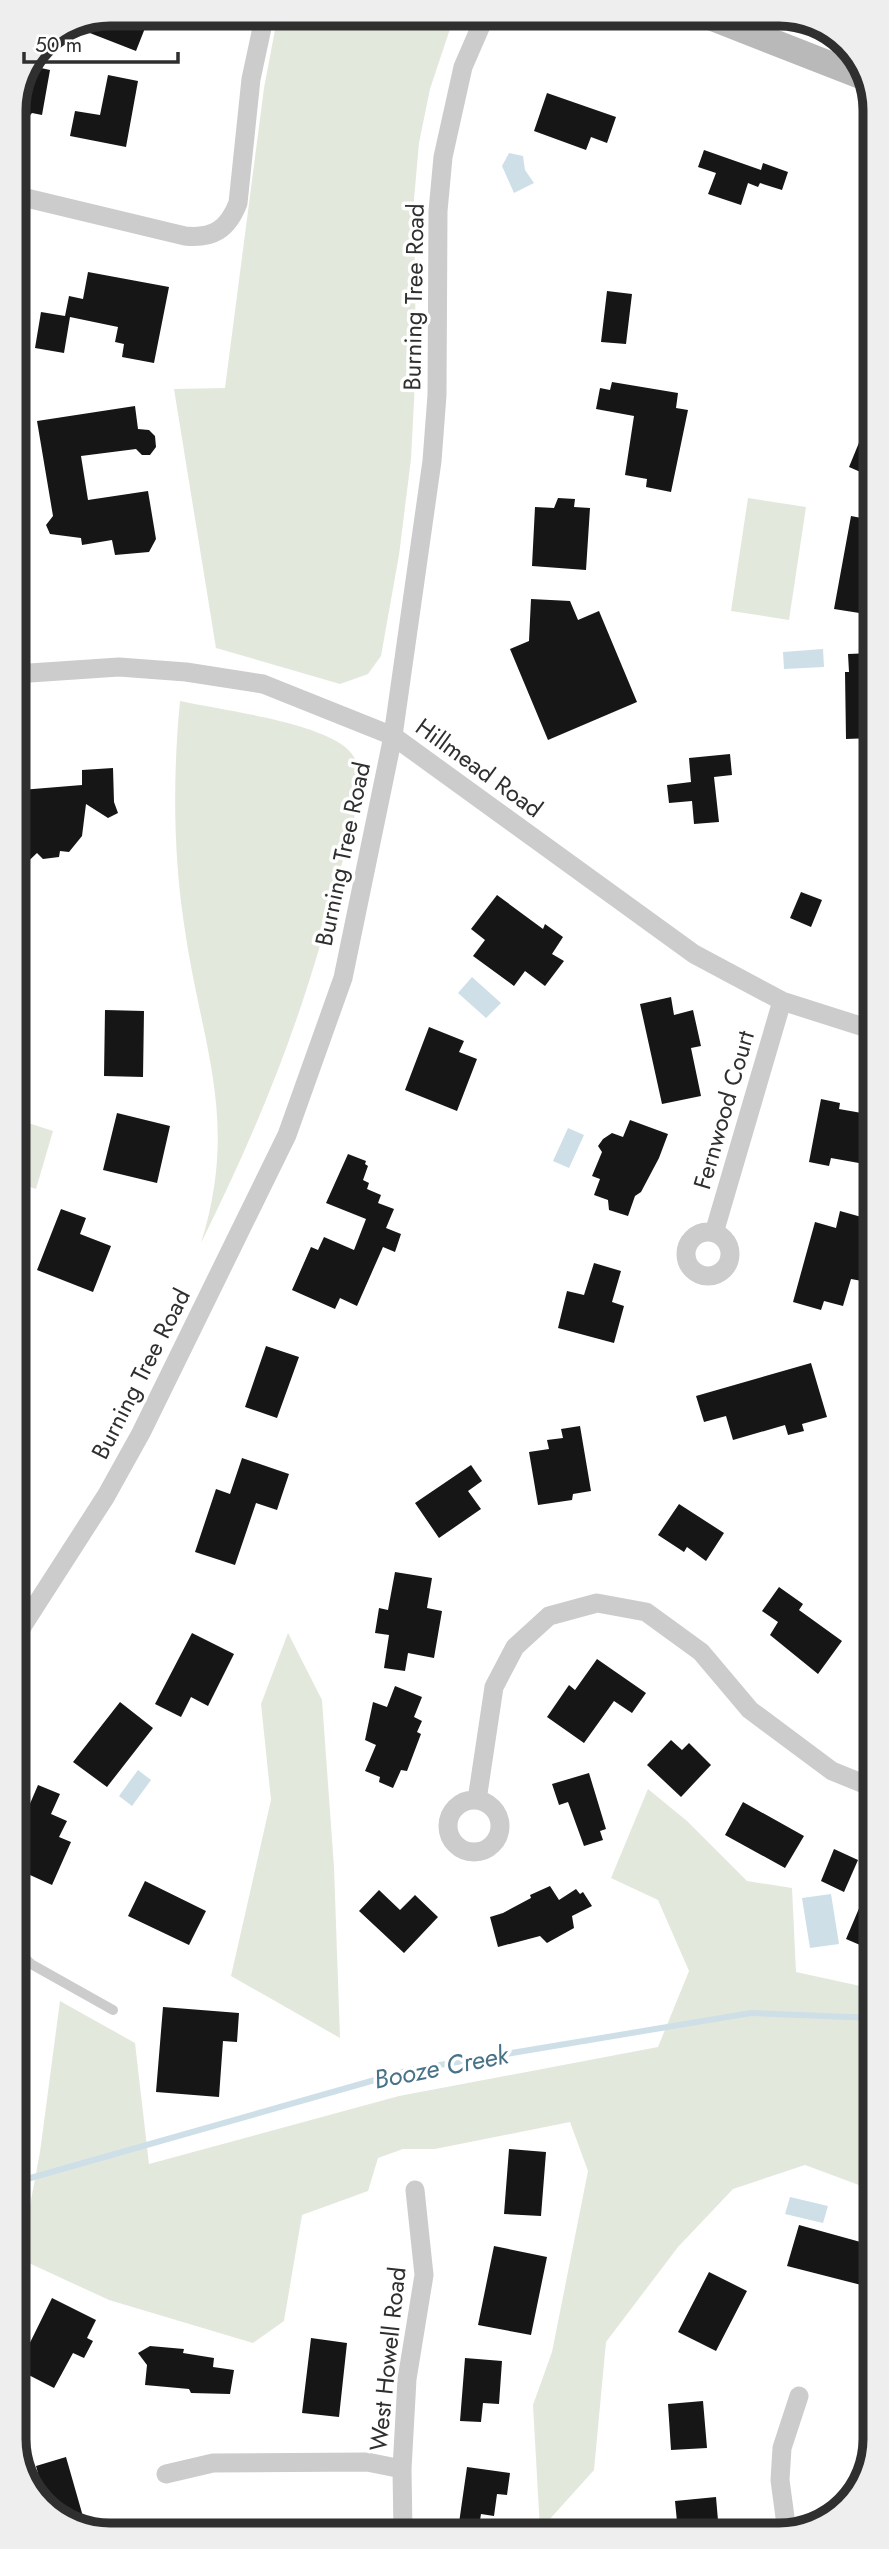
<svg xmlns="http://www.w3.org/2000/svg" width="889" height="2549" viewBox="0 0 889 2549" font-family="Jost,sans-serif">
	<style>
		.green { fill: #e3e8dc }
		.water { fill: #cedfe8 }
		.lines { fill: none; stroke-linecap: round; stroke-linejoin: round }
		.stream { stroke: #cedfe8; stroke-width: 6 }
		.building { fill: #161616 }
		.lane { stroke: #ccc; stroke-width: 10 }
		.street { stroke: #ccc; stroke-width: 19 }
		.secondary { stroke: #b9b9b9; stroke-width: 26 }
		.labels { text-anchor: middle; stroke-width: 7; stroke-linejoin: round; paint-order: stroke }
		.street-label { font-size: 24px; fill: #2f2f2f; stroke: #fff }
		.water-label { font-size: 26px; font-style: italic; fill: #477287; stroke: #fff }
		.rim { fill: none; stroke: #2f2f2f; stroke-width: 9 }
	</style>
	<rect width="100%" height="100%" fill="#fff"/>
	<!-- green -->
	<path class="green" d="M278 14H455L430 89 419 143 414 199 416 363 411 459 399 555 381 656 368 674 340 684 216 648 174 389 225 388 264 88Z
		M748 498 806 507 789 620 731 611Z
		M180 701C221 710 311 721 344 746 353 753 358 762 360 773 360 807 347 845 338 878 306 1010 261 1122 201 1243 240 1118 201 1045 184 924 173 850 173 775 180 701Z
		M16 1119 53 1131 36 1189 16 1183Z
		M288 1633 322 1700 334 1867 340 2038 231 1976 271 1800 261 1704Z
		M648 1789 687 1821 747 1881 792 1888 796 1972 874 1989 875 2191 805 2165 733 2189 678 2247 606 2342 594 2470 540 2530 533 2405 552 2352 588 2171 570 2122 435 2149H403L378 2158 368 2191 302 2215 284 2321 253 2343 109 2300 20 2259 40 2152 60 2001 135 2043 149 2164 399 2096 658 2047 689 1971 658 1900 611 1878Z"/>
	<!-- water -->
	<path class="water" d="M509 153 523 156 525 170 534 183 514 193 502 166Z
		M823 649 824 667 784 669 783 652Z
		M472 977 501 1003 486 1018 458 993Z
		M568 1128 584 1135 569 1168 553 1161Z
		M138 1770 151 1780 132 1806 119 1796Z
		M831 1894 839 1944 810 1948 802 1898Z
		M790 2197 828 2206 823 2223 785 2214Z"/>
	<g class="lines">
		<!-- stream -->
		<path class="stream" d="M17 2179H27L410 2070 751 2013 874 2018"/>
	</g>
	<!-- building -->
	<path class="building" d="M110 14H143L141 21 147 23 136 51 77 28Z
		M32 66 50 70 42 115 32 113 14 134V104Z
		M108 75 138 81 126 147 70 136 75 111 100 115Z
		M547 93 616 117 607 143 591 137 586 150 534 131Z
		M704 150 761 170 763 163 788 172 782 190 760 183 758 187 748 183 741 205 708 194 716 173 698 167Z
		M88 272 169 287 154 363 122 357 124 344 115 342 118 327 70 317 64 353 35 348 41 312 65 316 69 296 83 299Z
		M607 291 632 294 626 344 601 342Z
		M612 382 678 393 676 408 688 410 671 492 646 487 647 479 625 475 634 416 596 409 600 388 610 390Z
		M135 406 138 429 149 430 155 436 156 447 150 455H142L136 449 81 456 88 500 148 491 156 539 149 552 115 555 112 540 82 545 81 538 50 534 46 525 53 516 37 421Z
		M872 411V477L849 467Z
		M558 498 575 499 574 507 590 508 586 570 532 566 535 507 554 508Z
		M851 516 872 520V615L834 609Z
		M531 599 570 601 578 620 599 611 637 702 548 740 510 649 529 641Z
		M872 653 873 738 846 739 845 672H849L848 654Z
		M730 754 732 775 714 777 719 822 694 824 692 801 669 803 667 785 691 782 689 758Z
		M113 768 114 802 118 813 108 818 86 804 82 836 69 852 60 851 59 857 43 859 37 853 15 874V814L19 813 21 790 82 785V770Z
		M801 892 822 900 811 927 790 918Z
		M497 895 543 929 545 924 563 937 552 954 564 961 545 986 525 971 514 986 473 956 485 940 471 929Z
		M671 997 674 1015 693 1010 701 1046 691 1048 701 1096 662 1104 640 1004Z
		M105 1010 144 1011 143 1077 104 1076Z
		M429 1027 464 1041 459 1052 477 1059 457 1111 405 1090Z
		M821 1099 840 1103 839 1109 873 1115 870 1165 831 1158 829 1166 809 1162Z
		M117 1113 170 1126 157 1183 103 1170Z
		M630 1120 668 1134 659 1158 641 1192 635 1196 628 1216 609 1210 608 1200 594 1195 600 1179 592 1176 602 1152 598 1146 603 1139 612 1133 623 1137Z
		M348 1154 366 1161 365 1164 368 1166 363 1180 369 1183 367 1189 381 1195 378 1203 394 1209 386 1228 401 1234 395 1252 383 1247 357 1306 340 1298 335 1309 292 1290 311 1247 318 1250 324 1237 354 1250 366 1219 326 1203Z
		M61 1209 86 1218 80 1234 111 1246 93 1292 37 1270Z
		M840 1211 865 1218 862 1229 873 1232 862 1281 851 1279 843 1306 824 1301 821 1310 793 1302 815 1222 836 1228Z
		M594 1263 621 1271 612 1302 624 1306 614 1343 558 1328 567 1291 584 1295Z
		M266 1346 299 1357 277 1418 245 1407Z
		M811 1363 827 1417 802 1424 804 1431 788 1435 785 1425 733 1440 726 1416 704 1422 696 1396Z
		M580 1426 591 1491 573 1494 572 1500 538 1505 529 1452 549 1449 547 1440 563 1438 561 1429Z
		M242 1458 289 1474 277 1510 256 1503 235 1565 195 1552 216 1489 230 1494Z
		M471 1465 482 1481 468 1491 481 1509 439 1538 415 1503Z
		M679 1504 724 1533 706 1561 687 1547 684 1552 658 1535Z
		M395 1572 432 1578 427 1608 442 1611 434 1658 408 1653 405 1671 384 1668 389 1635 375 1633 379 1608 388 1610Z
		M779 1587 803 1604 799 1610 842 1641 818 1674 770 1635 778 1622 762 1611Z
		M192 1633 234 1654 208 1706 191 1697 181 1717 155 1704Z
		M597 1659 646 1693 632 1713 614 1701 584 1743 547 1717 569 1685 575 1690Z
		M395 1686 422 1697 414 1717 422 1721 417 1732 421 1734 407 1771 401 1770 393 1788 379 1782 380 1777 365 1771 376 1745 365 1740 373 1702 387 1707Z
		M120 1702 153 1728 107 1787 73 1762Z
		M671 1740 682 1750 689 1743 711 1765 681 1797 647 1765Z
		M589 1773 606 1829 600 1831 603 1840 584 1846 568 1802 559 1805 552 1784Z
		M38 1785 60 1794 51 1814 67 1821 59 1837 71 1842 52 1885 19 1870 28 1850 17 1845V1834Z
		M743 1802 804 1836 785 1868 725 1835Z
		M834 1849 858 1860 844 1892 821 1881Z
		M874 1873V1951L846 1939Z
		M145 1881 206 1911 189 1945 128 1916Z
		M550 1886 559 1900 576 1889 580 1894 583 1892 592 1906 572 1916 574 1928 547 1943 540 1936 498 1947 490 1917 503 1913 531 1898 530 1895Z
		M379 1890 400 1910 415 1895 438 1917 404 1953 359 1911Z
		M163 2007 239 2013 237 2042 223 2041 219 2097 156 2092Z
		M509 2149 546 2152 541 2216 504 2214Z
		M799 2225 875 2246V2268L869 2287 787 2266Z
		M494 2246 547 2257 531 2335 478 2325Z
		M709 2272 747 2291 716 2351 678 2332Z
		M52 2298 96 2320 87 2338 93 2341 84 2358 73 2353 54 2388 17 2369Z
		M311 2338 347 2343 339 2417 302 2413Z
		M150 2346 184 2349 183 2353 214 2358 213 2367 234 2370 230 2394 191 2393 189 2389 145 2385 147 2365 138 2353Z
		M465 2358 502 2361 499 2404 483 2403 481 2422 460 2421Z
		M703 2401 707 2448 671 2450 668 2404Z
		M66 2457 86 2527 47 2511 27 2480 39 2477 36 2466Z
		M467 2467 510 2473 507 2495 497 2494 494 2516 481 2514 478 2533 458 2530Z
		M716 2497 719 2532H678L675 2501Z"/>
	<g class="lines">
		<!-- lane -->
		<path class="lane" d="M17 1951 31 1964 113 2010"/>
		<!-- street -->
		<path class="street" d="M14 195 185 236C213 239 228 229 238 203L251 79 265 14
			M15 674 119 667 186 672 263 684 393 736 694 954 782 1001 873 1030
			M686 1254a22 22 0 1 1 44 0a22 22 0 1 1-44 0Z
			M714 1233 782 1001
			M16 1636 106 1496 141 1433 287 1135 343 978 393 736 432 461 437 395 438 211 443 157 463 67 486 14
			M477 1800 494 1687 515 1647 549 1616 597 1603 646 1612 701 1652 750 1710 832 1771 874 1788
			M448 1826a26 26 0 1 1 52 0a26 26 0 1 1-52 0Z
			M166 2474 213 2463 367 2462 402 2469
			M787 2532 780 2480 782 2448 799 2396
			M403 2533 402 2469 407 2379 424 2275 415 2190"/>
		<!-- secondary -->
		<path class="secondary" d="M702 14 868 79"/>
	</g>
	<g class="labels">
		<!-- street labels -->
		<g class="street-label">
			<text transform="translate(414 297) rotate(-89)" y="8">Burning Tree Road</text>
			<text transform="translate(479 768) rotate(36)" y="8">Hillmead Road</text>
			<text transform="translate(343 854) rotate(-78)" y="8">Burning Tree Road</text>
			<text transform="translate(724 1110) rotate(-74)" y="8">Fernwood Court</text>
			<text transform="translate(141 1374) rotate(-63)" y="8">Burning Tree Road</text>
			<text transform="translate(388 2359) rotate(-84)" y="8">West Howell Road</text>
		</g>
		<!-- water labels -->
		<g class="water-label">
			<text transform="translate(441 2067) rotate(-11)" y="9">Booze Creek</text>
		</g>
	</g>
	<!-- crop -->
	<path d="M0 0H889V2549H0ZM110 26H779A84 84 0 0 1 863 110V2439A84 84 0 0 1 779 2523H110A84 84 0 0 1 26 2439V110A84 84 0 0 1 110 26Z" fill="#eee" fill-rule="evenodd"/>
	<path class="rim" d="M110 26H779A84 84 0 0 1 863 110V2439A84 84 0 0 1 779 2523H110A84 84 0 0 1 26 2439V110A84 84 0 0 1 110 26Z"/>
	<!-- scale -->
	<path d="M24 52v10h154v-10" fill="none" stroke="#2f2f2f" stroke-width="3.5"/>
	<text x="35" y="52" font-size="21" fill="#2f2f2f" stroke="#ffffff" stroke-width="5" paint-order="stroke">50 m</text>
</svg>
